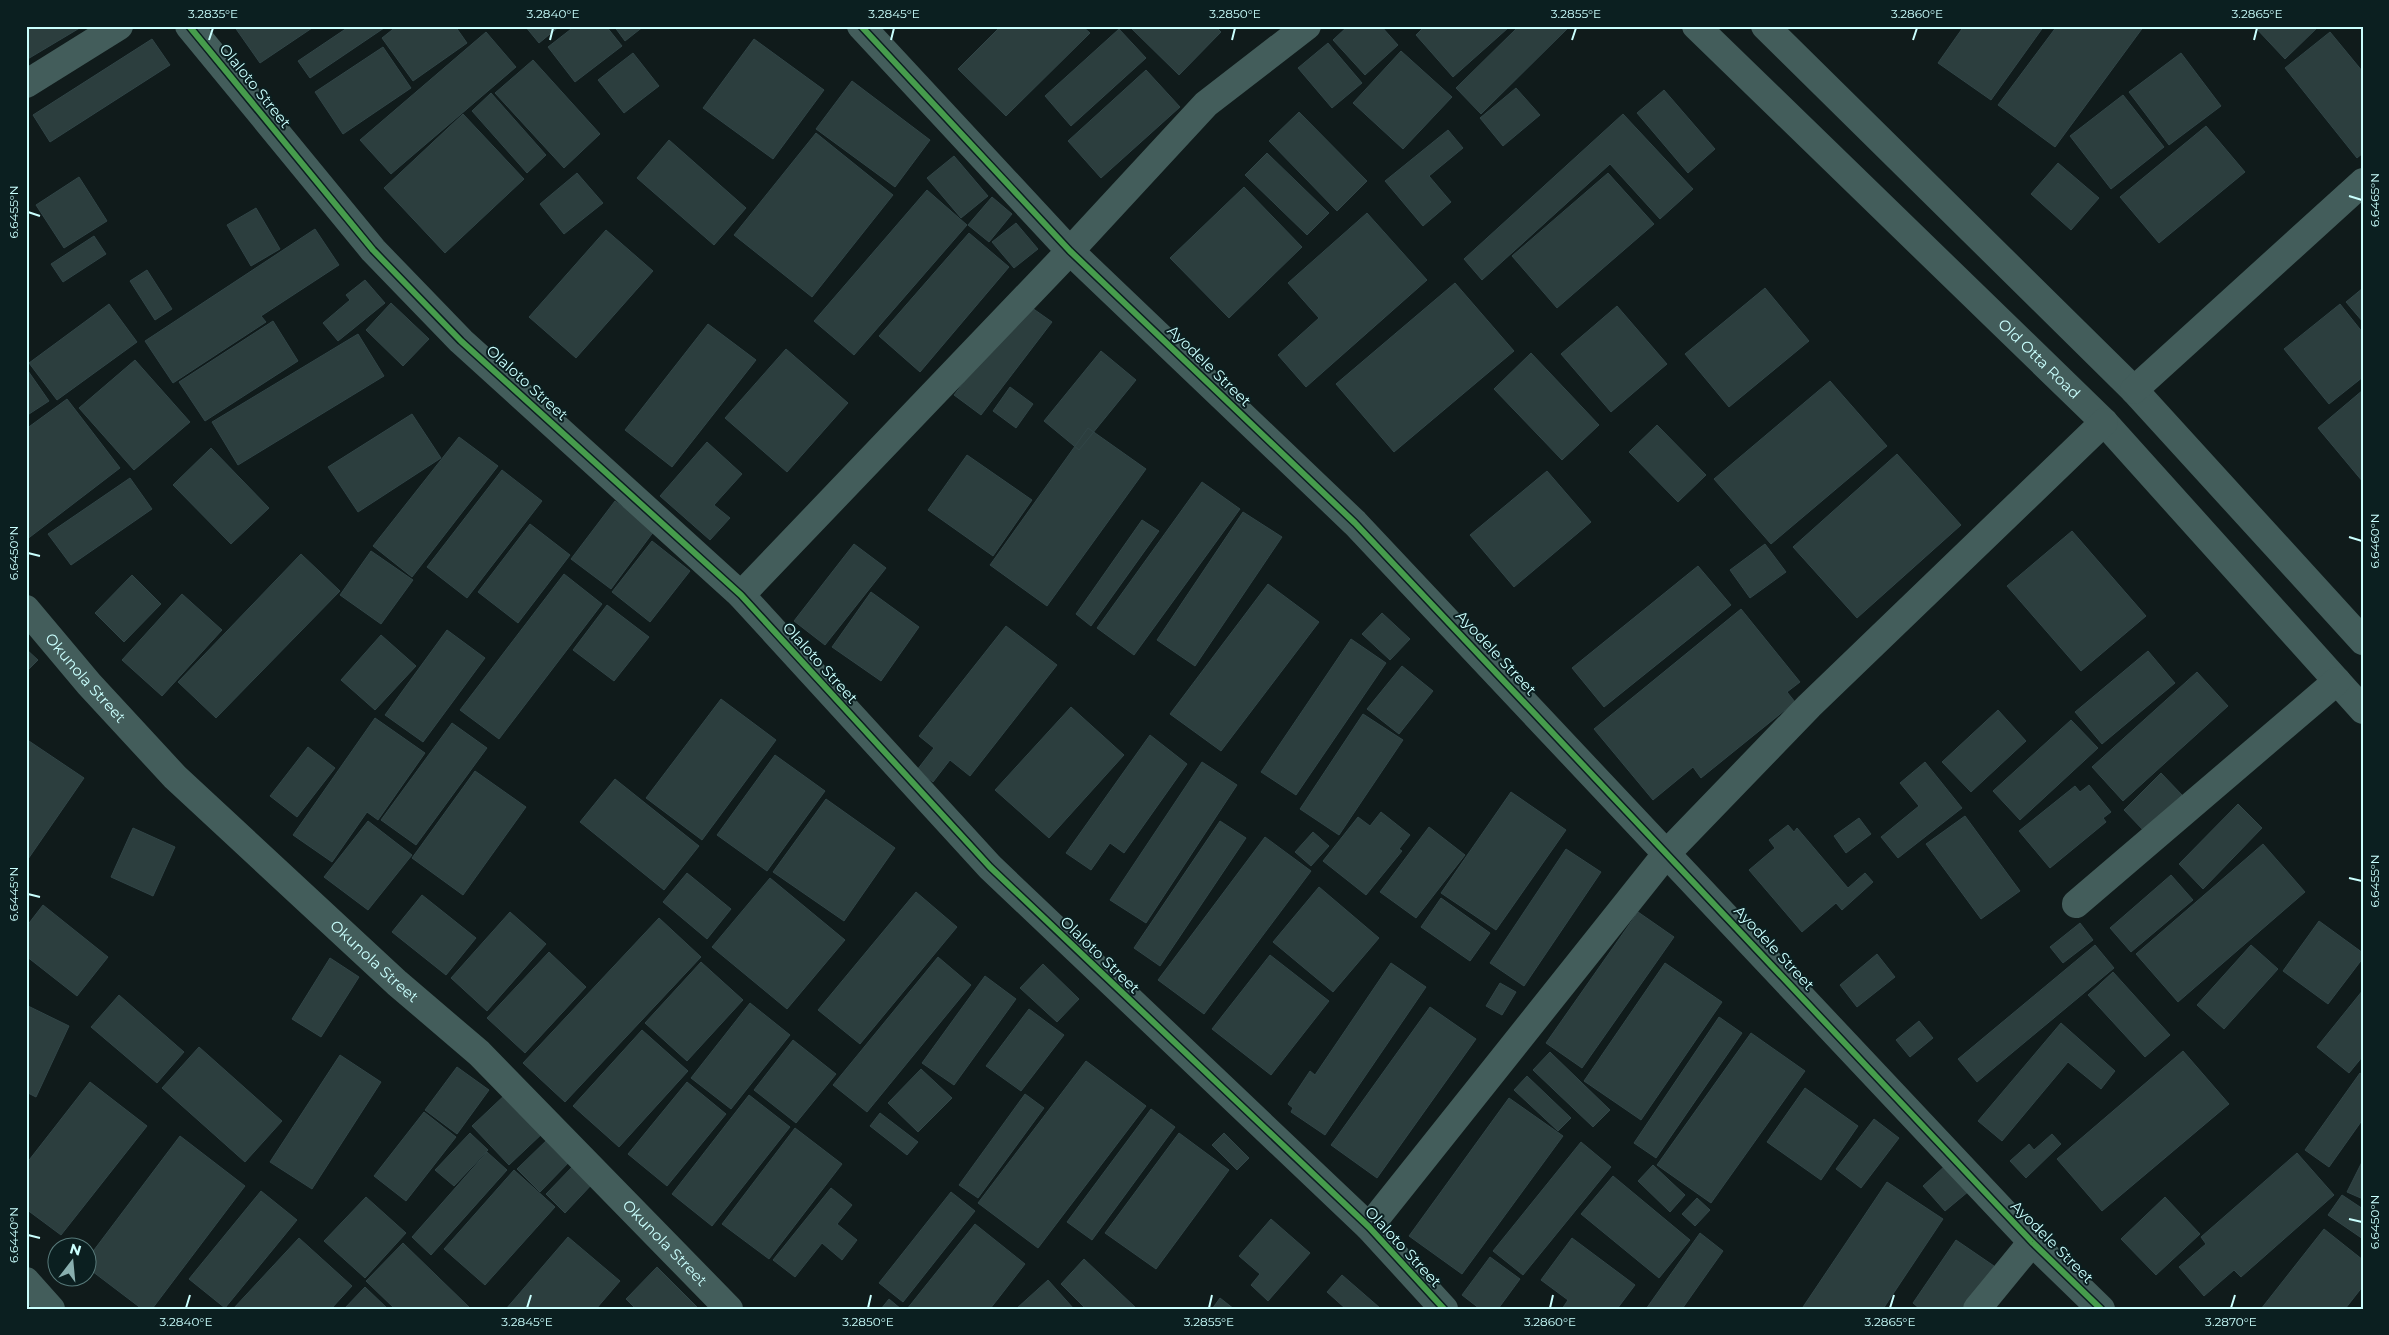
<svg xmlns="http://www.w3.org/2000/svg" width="2389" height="1335" viewBox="0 0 2389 1335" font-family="Montserrat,sans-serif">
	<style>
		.building { fill: #2c3e3e; stroke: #314547 }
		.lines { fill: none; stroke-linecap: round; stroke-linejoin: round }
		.minor { stroke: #435d5b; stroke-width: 28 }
		.cycleway-casing { stroke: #0b1f20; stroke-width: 9 }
		.cycleway { stroke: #469c4c; stroke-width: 6 }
		.ticks { fill: none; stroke: #cafffe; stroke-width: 2 }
		.labels { text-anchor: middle; stroke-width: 4; stroke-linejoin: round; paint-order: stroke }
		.street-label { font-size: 15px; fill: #cafffe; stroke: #0b1f20 }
		.neatline { fill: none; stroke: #cafffe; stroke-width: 2 }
		.ticks-label { font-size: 12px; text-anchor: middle; fill: #cafffe }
	</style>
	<rect width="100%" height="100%" fill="#101b1b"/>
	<!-- building -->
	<path class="building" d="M26 26H83L26 60Z
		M234 26H315L260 63Z
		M350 26 384 28 310 78 298 61Z
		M397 26H455L467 43 413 81 382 38Z
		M525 26H560L539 43Z
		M575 26H606L622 46 575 82 548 47Z
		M614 26H644L625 41Z
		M1001 26H1082L1090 33 1006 116 958 69Z
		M1129 26H1215L1221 32 1179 75Z
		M1348 26H1381L1398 45 1365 75 1333 40Z
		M1425 26H1507L1508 28 1453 77 1416 35Z
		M1519 26H1570L1481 114 1456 88Z
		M1964 26H2044L1991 100 1938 63Z
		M2057 26H2144L2055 147 1998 105Z
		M2254 26H2319L2285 59Z
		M1119 29 1146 58 1071 126 1045 96Z
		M486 32 516 67 391 174 360 140Z
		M2330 32 2363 72V153L2357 158 2285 68Z
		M152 39 170 65 50 142 33 115Z
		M754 39 824 90 773 159 703 108Z
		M1328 43 1362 83 1332 108 1298 68Z
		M383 47 411 88 343 134 315 92Z
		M1401 51 1452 97 1403 149 1353 103Z
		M633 53 659 86 624 113 598 80Z
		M2181 53 2221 106 2169 145 2129 92Z
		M533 60 600 134 564 168 495 93Z
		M1146 70 1180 107 1101 178 1068 141Z
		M852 81 930 140 895 187 816 129Z
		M1516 88 1540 115 1503 146 1480 118Z
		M1664 90 1715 149 1688 173 1637 113Z
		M491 93 546 155 527 173 472 111Z
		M2123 95 2164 147 2111 189 2070 136Z
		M1299 112 1367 181 1337 211 1269 141Z
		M463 114 524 179 445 253 384 188Z
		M1623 114 1693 189 1660 219 1610 164 1482 280 1464 259Z
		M2206 126 2245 172 2159 243 2120 197Z
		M1448 130 1463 148 1429 176 1451 202 1423 226 1385 181Z
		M816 133 893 195 812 297 734 235Z
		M669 140 746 208 714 245 637 178Z
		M1267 153 1329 213 1307 235 1245 175Z
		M954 156 988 196 961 218 927 178Z
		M2058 163 2099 198 2071 230 2031 194Z
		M577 173 603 203 564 234 540 204Z
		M1608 173 1654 224 1557 308 1512 256Z
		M79 177 107 221 64 248 36 205Z
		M1244 187 1302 247 1229 318 1170 258Z
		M927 190 967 225 854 355 814 321Z
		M992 197 1012 214 989 242 968 225Z
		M256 208 280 249 251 266 227 225Z
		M1367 213 1427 280 1306 387 1278 355 1319 318 1288 283Z
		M1016 223 1038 249 1014 268 992 242Z
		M315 229 339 265 261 316 266 322 173 383 145 341Z
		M606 230 653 271 576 358 529 317Z
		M969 233 1009 267 920 372 879 336Z
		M94 236 106 254 63 282 51 264Z
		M147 270 172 309 155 320 130 281Z
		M365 280 385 303 338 341 323 323 350 300 346 295Z
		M1455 283 1514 351 1394 452 1336 384Z
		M1765 288 1809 341 1729 407 1685 354Z
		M2363 288V322L2346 302Z
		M391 303 429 339 403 366 366 330Z
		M1025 303 1052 322 981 415 954 395Z
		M109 304 137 342 57 400 29 363Z
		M2340 304 2363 333V377L2329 404 2284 349Z
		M1617 306 1667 364 1611 412 1561 354Z
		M273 321 298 361 205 421 179 382Z
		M708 324 756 360 672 467 625 430Z
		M358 334 384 376 238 465 212 422Z
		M786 349 848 403 787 472 725 418Z
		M1101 351 1136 380 1079 450 1044 421Z
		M1531 353 1599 425 1562 460 1494 389Z
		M135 360 190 422 134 470 79 408Z
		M26 368 49 401 26 416Z
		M1830 381 1887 446 1771 544 1714 479Z
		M1010 387 1033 404 1016 428 993 411Z
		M2363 390V482L2318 428Z
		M67 399 120 468 26 540V429Z
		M412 414 441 458 358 512 328 467Z
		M1657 425 1706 475 1678 502 1629 452Z
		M1088 428 1146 469 1047 606 990 565Z
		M459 437 498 466 412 577 373 546Z
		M707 442 742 474 714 505 730 518 710 540 660 496Z
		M211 448 269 508 231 544 173 485Z
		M1897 454 1961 525 1857 618 1793 547Z
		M967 455 1032 500 993 556 928 510Z
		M502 470 542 501 467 598 427 567Z
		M1547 471 1591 522 1514 587 1470 535Z
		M130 478 152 509 71 565 48 534Z
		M1202 482 1240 509 1134 655 1097 628Z
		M615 501 654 531 611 589 571 559Z
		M1243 512 1282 537 1195 666 1157 640Z
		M1142 520 1159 531 1091 626 1076 614Z
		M530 524 570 555 518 623 478 592Z
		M2072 531 2146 616 2081 671 2007 586Z
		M652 541 690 571 650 622 612 592Z
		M854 544 886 568 825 645 794 621Z
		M1765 544 1786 572 1750 598 1730 570Z
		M371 551 413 580 381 624 340 595Z
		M301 554 340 591 216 718 178 682Z
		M1698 566 1731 605 1604 707 1572 668Z
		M564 574 602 604 499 739 460 710Z
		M132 575 161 604 124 642 95 613Z
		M1268 584 1319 622 1221 751 1170 714Z
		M871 592 919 627 881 681 832 647Z
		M182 594 222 630 162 696 122 660Z
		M607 605 649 637 614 681 573 650Z
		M1741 609 1800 682 1787 692 1795 702 1701 778 1693 767 1653 800 1594 729Z
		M1382 613 1410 639 1390 660 1362 634Z
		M1006 626 1057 665 970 776 950 760 933 782 917 770 934 748 919 736Z
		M447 630 485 658 423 742 385 715Z
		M381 635 416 666 375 710 341 680Z
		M1351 639 1386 663 1296 795 1261 772Z
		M26 649 38 660 26 672Z
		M2148 651 2175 683 2102 744 2075 712Z
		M1402 666 1433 691 1399 734 1367 709Z
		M2197 672 2228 706 2123 801 2092 767Z
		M721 699 776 740 702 840 646 798Z
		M1071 707 1124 755 1049 838 995 790Z
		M1998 710 2026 741 1971 792 1942 762Z
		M1363 714 1403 740 1339 835 1300 809Z
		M375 718 425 753 378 820 367 812 332 862 293 835Z
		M2071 720 2098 748 2020 820 1993 791Z
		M452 723 487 748 416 845 381 820Z
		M1150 735 1187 764 1124 853 1110 843 1091 870 1066 853Z
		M26 739 84 778 26 862Z
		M308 747 335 768 297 817 270 796Z
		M775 755 825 791 767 871 717 835Z
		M1202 762 1237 785 1146 923 1110 900Z
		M1925 762 1962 808 1898 858 1881 837 1919 806 1900 783Z
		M475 771 526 807 463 895 412 858Z
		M2161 773 2182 795 2145 832 2124 810Z
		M615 779 699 846 664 890 580 822Z
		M2089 785 2111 812 2103 818 2106 822 2050 868 2019 831 2075 786 2080 792Z
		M1511 792 1566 830 1496 930 1441 893Z
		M826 799 895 848 844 921 773 872Z
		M2238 804 2262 828 2203 889 2179 864Z
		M1381 812 1410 835 1399 849 1402 851 1366 895 1323 861 1358 817 1370 826Z
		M1965 816 2020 891 1981 919 1926 844Z
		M1859 818 1871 834 1846 853 1834 836Z
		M368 821 412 855 368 910 324 877Z
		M1220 821 1246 838 1160 966 1134 948Z
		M1788 825 1794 832 1797 828 1848 888 1865 873 1873 882 1842 910 1836 903 1802 932 1749 870 1775 848 1769 840Z
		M1429 827 1465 855 1416 918 1380 892Z
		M133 828 175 847 153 896 111 877Z
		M1313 832 1329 846 1311 866 1295 852Z
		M1265 837 1311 871 1204 1014 1158 980Z
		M2263 844 2305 892 2178 1002 2136 954Z
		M1566 849 1601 872 1524 986 1490 963Z
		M687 873 731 909 707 939 663 902Z
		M2171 875 2193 900 2131 952 2110 928Z
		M770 878 845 940 787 1009 712 947Z
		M1319 887 1379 938 1333 992 1273 942Z
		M916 892 957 927 860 1044 818 1010Z
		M422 895 476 938 446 975 392 932Z
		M1441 898 1490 933 1470 961 1421 927Z
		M43 905 108 957 77 996 26 956V927Z
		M510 912 546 944 487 1011 451 978Z
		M1638 912 1674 937 1582 1068 1546 1043Z
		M659 918 701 957 565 1102 523 1063Z
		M2319 921 2363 953V958L2328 1004 2283 971Z
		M2080 923 2093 940 2063 963 2050 947Z
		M2095 945 2114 968 1977 1082 1958 1059Z
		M2251 945 2278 969 2224 1029 2197 1005Z
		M549 952 586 987 525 1053 487 1018Z
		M1877 954 1895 977 1857 1007 1840 985Z
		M1270 955 1329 1001 1271 1075 1212 1029Z
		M938 957 971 985 867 1112 833 1085Z
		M330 958 359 977 321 1037 292 1019Z
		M701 962 743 1000 687 1061 645 1023Z
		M1391 963 1426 987 1325 1135 1291 1112 1293 1108 1288 1104 1310 1071 1315 1075Z
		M1665 963 1722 1002 1641 1120 1584 1081Z
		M1043 964 1079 999 1057 1022 1020 988Z
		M2113 972 2170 1035 2145 1057 2088 995Z
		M985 976 1016 999 954 1085 922 1063Z
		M1500 983 1516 992 1502 1015 1486 1006Z
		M2363 990V1056L2349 1073 2317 1047Z
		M119 995 184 1052 157 1083 91 1027Z
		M750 1003 790 1035 731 1109 691 1078Z
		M26 1005 69 1026 36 1097 26 1092Z
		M1430 1007 1476 1039 1377 1178 1331 1145Z
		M1029 1009 1064 1035 1021 1091 986 1066Z
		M1719 1017 1742 1033 1656 1158 1634 1143Z
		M1919 1021 1933 1038 1910 1057 1896 1040Z
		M2061 1023 2115 1071 2101 1089 2068 1062 2002 1141 1978 1121Z
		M642 1030 688 1071 619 1147 573 1106Z
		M1751 1033 1805 1071 1711 1203 1657 1165Z
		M793 1040 836 1074 796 1123 754 1090Z
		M199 1047 282 1121 245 1162 162 1088Z
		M2183 1051 2229 1104 2102 1211 2057 1159Z
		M1550 1052 1610 1110 1593 1127 1533 1070Z
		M340 1055 381 1082 312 1189 270 1162Z
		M1086 1061 1146 1106 1038 1248 978 1203Z
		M457 1067 489 1090 457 1134 425 1110Z
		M921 1069 952 1098 918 1132 888 1103Z
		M2360 1073 2363 1075V1119L2329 1167 2305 1150Z
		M1527 1076 1571 1118 1558 1131 1514 1090Z
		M90 1082 147 1126 61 1235 26 1209V1164Z
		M687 1082 726 1114 667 1186 628 1154Z
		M1805 1088 1858 1126 1821 1180 1767 1142Z
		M508 1092 545 1131 509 1165 472 1126Z
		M1025 1094 1044 1108 978 1198 959 1185Z
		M749 1095 790 1127 712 1226 672 1194Z
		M1509 1098 1563 1136 1462 1274 1409 1236Z
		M1151 1109 1175 1127 1092 1240 1067 1222Z
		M424 1112 456 1137 406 1201 374 1176Z
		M880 1113 918 1142 907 1155 870 1126Z
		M1874 1119 1899 1138 1861 1188 1836 1169Z
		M795 1128 842 1164 769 1259 722 1224Z
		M470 1133 488 1150 454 1186 435 1170Z
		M1179 1133 1229 1170 1156 1269 1105 1233Z
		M1224 1133 1249 1158 1237 1170 1212 1145Z
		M2052 1134 2061 1144 2026 1178 2010 1161 2029 1144 2034 1150Z
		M180 1136 245 1186 152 1309H142L88 1268V1258Z
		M550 1137 572 1159 540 1192 517 1169Z
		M1581 1142 1611 1167 1523 1275 1493 1251Z
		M487 1152 507 1170 431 1255 412 1237Z
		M2297 1153 2334 1195 2241 1277 2234 1270 2204 1296 2179 1267 2206 1244 2201 1237Z
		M2363 1160V1199L2347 1192Z
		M575 1164 594 1182 565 1213 546 1194Z
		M1653 1165 1685 1195 1670 1212 1638 1181Z
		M1946 1165 1969 1191 1945 1211 1923 1186Z
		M514 1170 555 1207 485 1285 444 1249Z
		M1613 1176 1690 1240 1659 1278 1581 1214Z
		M1887 1182 1943 1219 1883 1309H1805L1803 1307Z
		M831 1188 852 1205 837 1224 857 1240 842 1260 822 1243 795 1277 773 1260Z
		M261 1191 297 1220 225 1308 189 1279Z
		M951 1192 975 1211 903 1302 879 1283Z
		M2342 1195 2363 1209V1239L2328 1215Z
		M366 1197 406 1233 365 1278 324 1241Z
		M2165 1197 2200 1234 2156 1275 2121 1239Z
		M1697 1198 1710 1210 1695 1226 1682 1214Z
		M1271 1219 1310 1253 1268 1301 1251 1285 1260 1274 1239 1256Z
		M975 1224 1025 1264 990 1309H907Z
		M2324 1229 2363 1260V1286L2345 1309H2261Z
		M1700 1233 1723 1251 1682 1309H1646Z
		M568 1237 620 1281 596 1309H506Z
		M299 1238 352 1286 331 1309H233Z
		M1572 1238 1635 1285 1617 1309H1562L1568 1300 1541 1280Z
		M1956 1240 1994 1266 1965 1309H1920L1913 1303Z
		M403 1243 470 1308 469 1309H395L366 1281Z
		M1490 1257 1520 1279 1498 1309H1480L1462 1295Z
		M1084 1259 1135 1307 1086 1309 1061 1284Z
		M657 1267 699 1309H636L626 1299Z
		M1342 1275 1380 1308 1379 1309H1346L1327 1292Z
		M1048 1280 1074 1309H1016Z
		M365 1287 388 1309H344Z
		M1220 1298 1234 1309H1212Z
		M889 1299 901 1309H881Z"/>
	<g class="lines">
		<!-- minor -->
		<g class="minor">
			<path d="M189 26 373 250 461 341 741 595 990 867 1369 1227 1444 1309"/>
			<path d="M861 26 1070 251 1355 523 2032 1242 2101 1309"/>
			<path id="s1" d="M1696 26 2104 422 2363 710"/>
			<path d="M1765 26 2134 390 2363 641"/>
			<path d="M26 84 119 26"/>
			<path d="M2134 390 2363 182"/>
			<path d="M741 595 1070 251 1206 104 1307 26"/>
			<path id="s2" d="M26 609 89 684 175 777 397 983 479 1053 729 1309"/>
			<path d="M2076 904 2337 681"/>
			<path d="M1369 1227 1667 853 1809 706 2104 422"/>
			<path d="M26 1281 51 1309"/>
			<path d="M1977 1309 2032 1242"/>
		</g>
		<defs>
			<path id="cycleway" d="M189 26 373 250 461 341 741 595 990 867 1369 1227 1444 1309
				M861 26 1070 251 1355 523 2032 1242 2101 1309"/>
		</defs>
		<!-- cycleway casing -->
		<use href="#cycleway" class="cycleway-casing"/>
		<!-- cycleway -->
		<use href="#cycleway" class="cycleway"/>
	</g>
	<!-- ticks -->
	<path class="ticks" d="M209 40 213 28M550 40 553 28M891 40 894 28M1232 40 1235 28M1572 40 1576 28M1913 40 1917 28M2254 40 2257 28M2349 196 2362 200M28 212 40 216M2349 537 2362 541M28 553 40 556M2349 878 2362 881M28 894 40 897M2349 1219 2362 1222M28 1235 40 1238M186 1308 190 1295M527 1308 531 1295M868 1308 871 1295M1209 1308 1212 1295M1550 1308 1553 1295M1890 1308 1894 1295M2231 1308 2235 1295"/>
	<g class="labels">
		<!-- street labels -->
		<g class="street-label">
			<text transform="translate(255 86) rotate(51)" y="5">Olaloto Street</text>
			<text dy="5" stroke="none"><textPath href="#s1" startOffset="478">Old Otta Road</textPath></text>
			<text transform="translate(1209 366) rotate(44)" y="5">Ayodele Street</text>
			<text transform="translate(527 383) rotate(42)" y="5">Olaloto Street</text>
			<text transform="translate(1496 653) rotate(47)" y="5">Ayodele Street</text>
			<text transform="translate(820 663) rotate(48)" y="5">Olaloto Street</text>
			<text dy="5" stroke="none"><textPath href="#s2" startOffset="91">Okunola Street</textPath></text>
			<text transform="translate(1774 948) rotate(47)" y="5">Ayodele Street</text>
			<text transform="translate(1100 955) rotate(44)" y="5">Olaloto Street</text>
			<text dy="5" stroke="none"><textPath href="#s2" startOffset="496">Okunola Street</textPath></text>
			<text transform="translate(2052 1242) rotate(45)" y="5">Ayodele Street</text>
			<text dy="5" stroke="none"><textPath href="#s2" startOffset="901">Okunola Street</textPath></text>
			<text transform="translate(1403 1247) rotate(47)" y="5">Olaloto Street</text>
		</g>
	</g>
	<!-- border -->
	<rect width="2389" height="1335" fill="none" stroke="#0b1f20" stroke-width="55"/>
	<!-- north arrow -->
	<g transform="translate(72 1262) rotate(16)"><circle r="24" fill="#0b1f20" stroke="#577979"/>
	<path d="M0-4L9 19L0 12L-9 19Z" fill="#89afaf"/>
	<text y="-8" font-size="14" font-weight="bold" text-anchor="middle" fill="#cafffe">N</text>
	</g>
	<rect x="28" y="28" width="2334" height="1280" class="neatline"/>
	<g class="ticks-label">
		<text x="213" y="18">3.2835°E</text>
		<text x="553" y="18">3.2840°E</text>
		<text x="894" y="18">3.2845°E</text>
		<text x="1235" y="18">3.2850°E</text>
		<text x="1576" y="18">3.2855°E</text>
		<text x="1917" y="18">3.2860°E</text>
		<text x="2257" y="18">3.2865°E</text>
		<text transform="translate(2375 200) rotate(-90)" y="4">6.6465°N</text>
		<text transform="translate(14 212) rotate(-90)" y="4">6.6455°N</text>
		<text transform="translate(2375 541) rotate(-90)" y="4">6.6460°N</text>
		<text transform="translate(14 553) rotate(-90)" y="4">6.6450°N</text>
		<text transform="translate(2375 881) rotate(-90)" y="4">6.6455°N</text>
		<text transform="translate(14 894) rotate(-90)" y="4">6.6445°N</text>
		<text transform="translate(2375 1222) rotate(-90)" y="4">6.6450°N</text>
		<text transform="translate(14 1235) rotate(-90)" y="4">6.6440°N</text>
		<text x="186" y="1326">3.2840°E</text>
		<text x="527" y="1326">3.2845°E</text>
		<text x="868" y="1326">3.2850°E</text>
		<text x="1209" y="1326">3.2855°E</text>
		<text x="1550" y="1326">3.2860°E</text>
		<text x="1890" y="1326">3.2865°E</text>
		<text x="2231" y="1326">3.2870°E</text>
	</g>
</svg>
